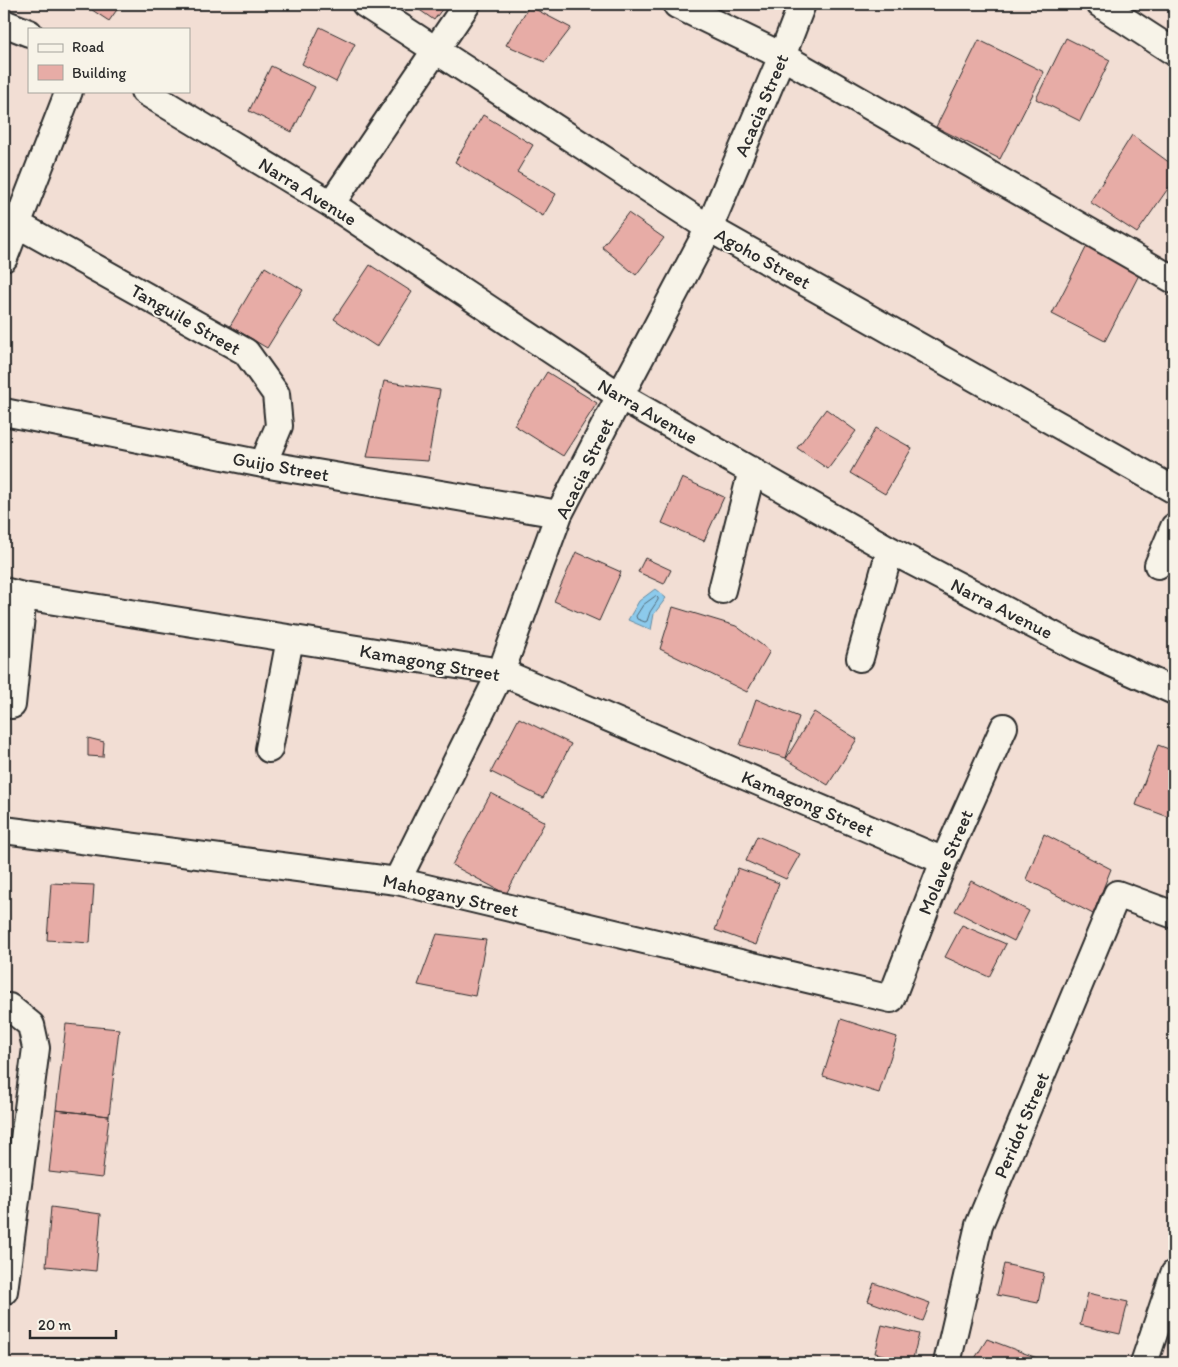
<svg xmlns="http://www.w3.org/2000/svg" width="1178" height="1367" viewBox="0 0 1178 1367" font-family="Itim,sans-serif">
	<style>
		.water { fill: #8ccaec; stroke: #658a9f }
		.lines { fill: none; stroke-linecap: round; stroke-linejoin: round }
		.shore { stroke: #526b78; stroke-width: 1 }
		.building { fill: #e7aca6; stroke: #2b2b2b }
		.minor-casing { stroke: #2b2b2b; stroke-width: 30 }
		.minor { stroke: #f7f3e8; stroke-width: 26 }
		.labels { text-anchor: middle; stroke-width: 4; stroke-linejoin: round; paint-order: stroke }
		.street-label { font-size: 19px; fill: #2b2b2b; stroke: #f7f3e8 }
	</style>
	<rect width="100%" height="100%" fill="#f2ded4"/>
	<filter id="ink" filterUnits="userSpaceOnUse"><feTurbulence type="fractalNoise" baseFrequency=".02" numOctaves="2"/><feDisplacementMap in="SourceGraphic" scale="10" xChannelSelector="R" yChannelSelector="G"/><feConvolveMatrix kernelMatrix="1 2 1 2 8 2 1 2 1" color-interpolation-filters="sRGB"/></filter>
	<g filter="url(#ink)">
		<!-- water -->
		<path class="water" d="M655 589 666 598 654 614 651 630 628 620 639 601Z"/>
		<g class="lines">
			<!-- shore -->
			<path class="shore" d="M656 596 658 598V600L650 612 647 621 645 622 637 619 636 616 643 605 654 597Z"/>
		</g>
		<!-- building -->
		<path class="building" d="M83 4H121L109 21Z
			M411 4H446L434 20Z
			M529 6 571 28 545 62 506 45Z
			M320 27 355 44 336 82 302 64Z
			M1066 38 1110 60 1080 121 1036 99Z
			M979 40 1044 72 1000 159 936 127Z
			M271 66 315 87 292 132 249 111Z
			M483 115 533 145 517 172 556 194 543 216 455 162Z
			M1132 135 1174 166V180L1137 233 1090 202Z
			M628 213 664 238 636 275 602 247Z
			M1087 246 1140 273 1105 341 1052 314Z
			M370 265 412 292 377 347 334 319Z
			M265 267 303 290 267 348 230 326Z
			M547 372 597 403 563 456 514 425Z
			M384 381 440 390 428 461 367 457Z
			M826 409 856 431 828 469 797 448Z
			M876 428 912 448 885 494 850 473Z
			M682 478 724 497 704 541 662 523Z
			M576 552 621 572 599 621 554 601Z
			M645 558 671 570 664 584 638 572Z
			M673 607 736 626 770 651 747 692 660 649Z
			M756 699 799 717 786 758 740 745Z
			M814 712 857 739 828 785 786 759Z
			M519 718 571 744 543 798 491 772Z
			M88 738 104 742 103 757 88 756Z
			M1158 745 1174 751V819L1136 805Z
			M491 793 545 822 506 894 452 865Z
			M1044 834 1111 869 1093 914 1026 879Z
			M757 836 800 854 786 879 746 861Z
			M738 868 779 883 756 945 715 930Z
			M971 881 1029 911 1014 941 955 911Z
			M51 883 94 885 90 943 47 940Z
			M962 925 1006 944 989 977 945 957Z
			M437 934 486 940 475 996 418 985Z
			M841 1019 897 1037 879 1093 823 1076Z
			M66 1024 119 1029 109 1116 56 1110Z
			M56 1110 109 1116 102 1178 49 1172Z
			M51 1207 101 1214 96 1271 46 1266Z
			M1004 1264 1044 1273 1038 1303 997 1295Z
			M874 1283 930 1303 923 1321 868 1301Z
			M1088 1293 1128 1302 1120 1334 1080 1325Z
			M882 1325 919 1334 912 1362 875 1353Z
			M987 1339 1050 1363H972Z"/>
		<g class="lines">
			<defs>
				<path id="minor" d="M365 4 709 228 1174 490
					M1100 4 1174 52
					M677 5 782 56 1174 280
					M4 23 29 33
					M144 91 331 204 620 396 890 550 1076 647 1174 691
					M331 204 467 4
					M17 224 246 352 276 394 279 426 263 464
					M4 258 69 91
					M4 412 263 464 559 514
					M1158 565 1174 527
					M722 590 752 470
					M4 591 23 596 501 672 944 861
					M860 658 890 550
					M12 705 23 596
					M269 749 290 639
					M4 830 397 881 891 999 944 861 1004 727
					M397 881 501 672 559 514 620 396 709 228 782 56 802 4
					M4 1007H9L31 1025 36 1048 4 1291
					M947 1363 979 1225 1117 894 1174 915
					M1144 1363 1174 1274"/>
			</defs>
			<!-- minor casing -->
			<use href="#minor" class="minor-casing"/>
			<!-- minor -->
			<use href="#minor" class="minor"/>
		</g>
	</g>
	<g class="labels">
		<!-- street labels -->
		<g class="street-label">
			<text transform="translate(761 105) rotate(-67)" y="7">Acacia Street</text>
			<text transform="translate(308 191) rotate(32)" y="7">Narra Avenue</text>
			<text transform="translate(763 258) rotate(29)" y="7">Agoho Street</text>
			<text transform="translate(186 319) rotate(30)" y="7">Tanguile Street</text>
			<text transform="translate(648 411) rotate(30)" y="7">Narra Avenue</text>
			<text transform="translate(281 466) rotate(10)" y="7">Guijo Street</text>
			<text transform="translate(584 468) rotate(-64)" y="7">Acacia Street</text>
			<text transform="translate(1002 608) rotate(27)" y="7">Narra Avenue</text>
			<text transform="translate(430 662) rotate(10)" y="7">Kamagong Street</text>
			<text transform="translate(808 803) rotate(23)" y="7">Kamagong Street</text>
			<text transform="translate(945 862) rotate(-67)" y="7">Molave Street</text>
			<text transform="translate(451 895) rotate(13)" y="7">Mahogany Street</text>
			<text transform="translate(1021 1125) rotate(-67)" y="7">Peridot Street</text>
		</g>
	</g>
	<!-- margin -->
	<rect width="1178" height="1367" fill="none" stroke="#f7f3e8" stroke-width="20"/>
	<rect x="10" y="10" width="1158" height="1347" fill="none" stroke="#2b2b2b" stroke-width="2" filter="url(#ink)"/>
	<!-- legend -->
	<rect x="28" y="28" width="162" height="65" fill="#f7f3e8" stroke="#a5a39c"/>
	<rect x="38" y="44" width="25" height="8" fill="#f7f3e8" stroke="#a5a39c"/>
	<text x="72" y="52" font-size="15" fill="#2b2b2b">Road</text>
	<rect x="38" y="65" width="25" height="15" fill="#e7aca6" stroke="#a5a39c"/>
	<text x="72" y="78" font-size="15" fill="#2b2b2b">Building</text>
	<!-- scale -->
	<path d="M30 1330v8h86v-8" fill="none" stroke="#2b2b2b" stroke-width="2.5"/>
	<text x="38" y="1330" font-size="15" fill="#2b2b2b" stroke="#f7f3e8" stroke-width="4" paint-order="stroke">20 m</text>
</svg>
